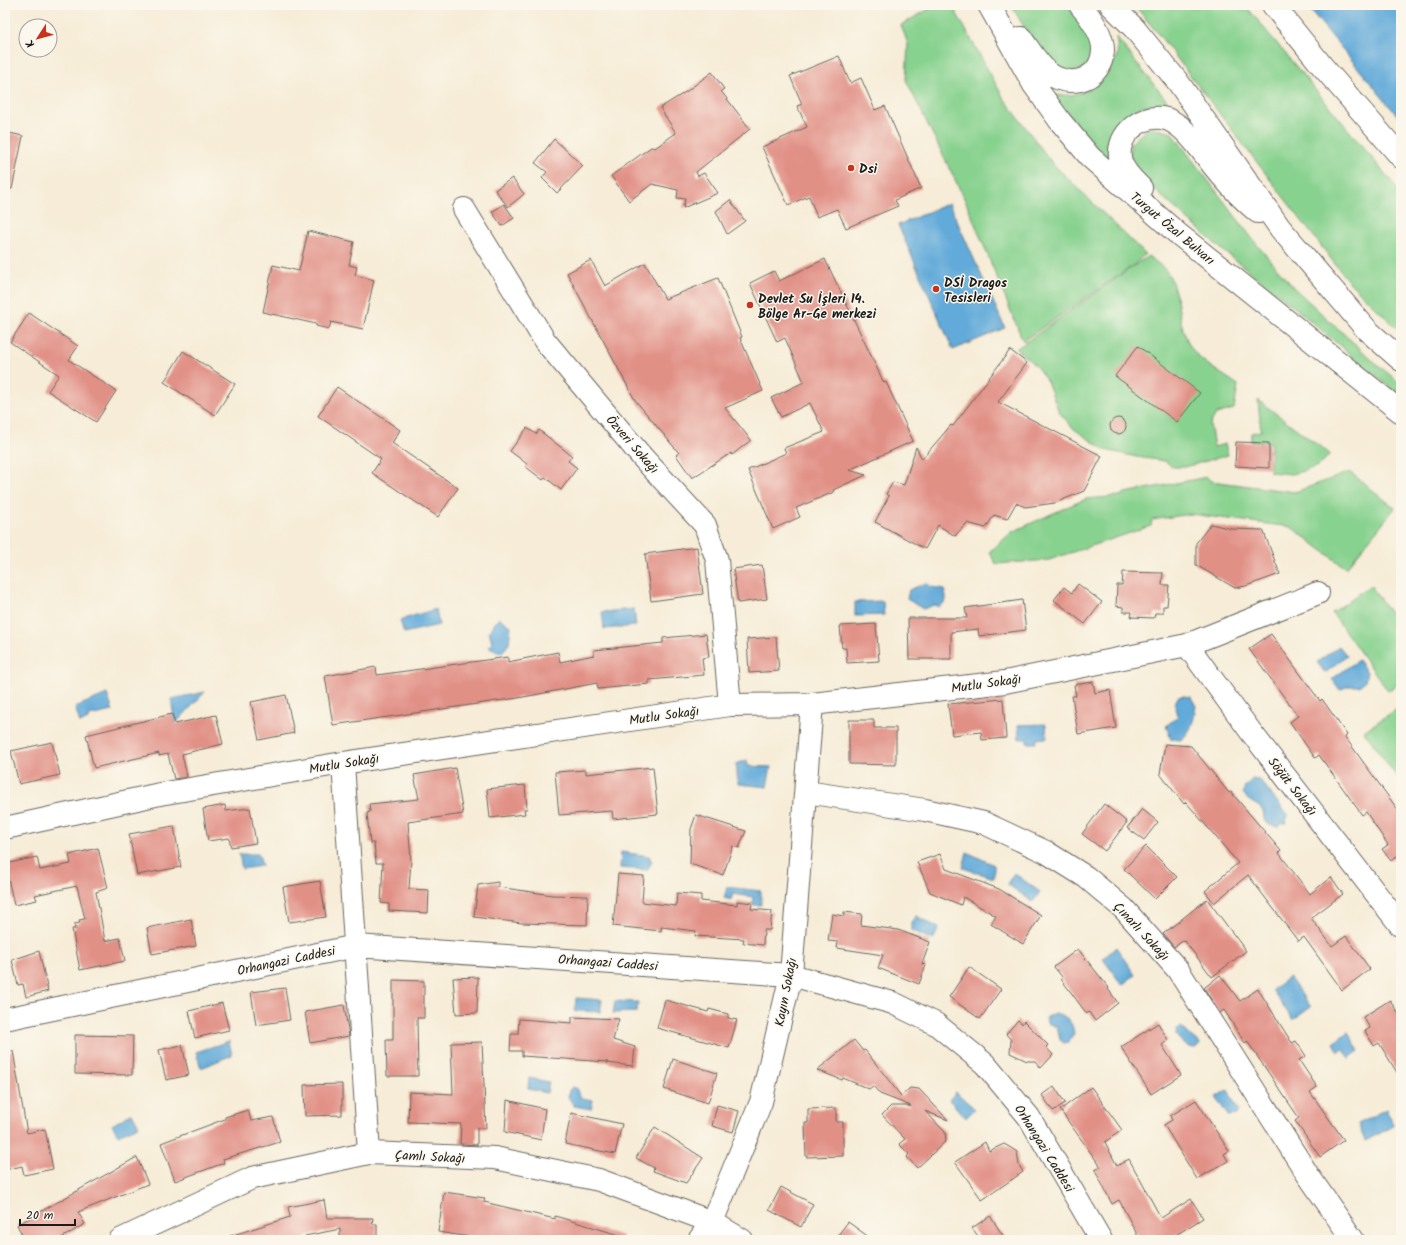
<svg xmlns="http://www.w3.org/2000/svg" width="1406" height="1245" viewBox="0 0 1406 1245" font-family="Kalam,sans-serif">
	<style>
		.green { fill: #88d28f; stroke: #527756 }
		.water { fill: #62aad9; stroke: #3f637a }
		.building { fill: #e19086 }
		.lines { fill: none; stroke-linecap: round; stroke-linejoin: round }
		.minor-casing { stroke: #68655d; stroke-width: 24 }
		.highway-casing { stroke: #68655d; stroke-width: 24 }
		.minor { stroke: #fff; stroke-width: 22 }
		.highway { stroke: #fff; stroke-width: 22 }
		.poi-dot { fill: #c8321e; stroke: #fbf7ec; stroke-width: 1.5 }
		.labels { text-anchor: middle; stroke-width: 3; stroke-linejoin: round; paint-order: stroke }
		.poi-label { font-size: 13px; font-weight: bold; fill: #1c1c1c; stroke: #fbf7ec; text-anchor: start }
		.street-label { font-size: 13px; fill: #1c1c1c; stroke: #fbf7ec }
	</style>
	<rect width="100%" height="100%" fill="#fbf7ec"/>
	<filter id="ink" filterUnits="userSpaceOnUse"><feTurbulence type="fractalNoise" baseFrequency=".025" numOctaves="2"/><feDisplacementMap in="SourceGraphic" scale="8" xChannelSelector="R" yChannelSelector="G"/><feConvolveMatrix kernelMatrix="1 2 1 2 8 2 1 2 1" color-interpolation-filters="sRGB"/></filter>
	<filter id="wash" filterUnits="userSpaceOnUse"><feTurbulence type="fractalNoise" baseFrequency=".012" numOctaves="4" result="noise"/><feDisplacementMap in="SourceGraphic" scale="16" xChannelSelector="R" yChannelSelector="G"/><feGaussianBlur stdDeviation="0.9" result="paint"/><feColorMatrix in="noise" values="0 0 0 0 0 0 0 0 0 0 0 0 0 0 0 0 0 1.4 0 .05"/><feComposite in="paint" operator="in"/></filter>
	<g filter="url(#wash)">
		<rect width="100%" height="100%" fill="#f6ecd7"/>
		<!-- green -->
		<path class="green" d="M936 5H952L1003 97 1052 163 1145 254 1135 264 1023 341 966 202 906 80 908 44 901 25Z
			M1011 5H1066L1084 25 1093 41V58L1081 70 1059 73 1042 57Z
			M1134 5H1245L1401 193V332L1348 281 1156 31Z
			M1116 37 1175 111 1155 106 1140 107 1116 127 1109 142 1108 158H1105L1052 94C1076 99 1100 89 1112 66 1113 63 1116 59 1117 55 1118 49 1117 43 1116 37Z
			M1149 127 1172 133 1258 246 1294 288 1371 359 1401 384V397L1282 297 1220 248 1140 177C1132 167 1130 157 1130 144Z
			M1148 256C1156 262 1166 268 1170 277 1180 299 1178 325 1190 346 1200 363 1222 373 1238 385L1234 409 1216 414 1210 424 1214 447 1225 444 1228 455 1185 467H1173L1165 461 1137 457 1105 450 1074 429 1059 412 1047 381 1036 366 1016 349Z
			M1258 400 1330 454 1319 466 1307 470 1291 474 1270 472 1271 442 1251 441V433L1261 431Z
			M1350 472 1395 508 1346 568 1291 527 1190 514 1152 520 1151 526 1049 560 996 564 989 552 1012 532 1069 506 1086 499 1120 496 1125 493 1207 477 1211 481 1295 492Z
			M1370 585 1401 628V681L1388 691 1332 613Z
			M1397 709 1401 715V783L1364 731Z"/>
		<!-- water -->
		<path class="water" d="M1306 5H1401V120Z
			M949 203 1005 328 953 350 898 225Z
			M926 583 932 587 944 589 946 597V601L939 607 934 605 923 609 907 599 909 590Z
			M883 601 884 615 855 616V602Z
			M436 609 439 625 404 633 400 620Z
			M634 609 636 626 604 629 602 612Z
			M499 618 511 626 509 644 502 652H497L489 647 492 642 489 631Z
			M1339 646 1347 656 1325 673 1317 662Z
			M1358 660 1367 672 1365 681 1359 686H1348L1340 690 1332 679Z
			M205 692 175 724 171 699Z
			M107 694 113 711 89 716 88 719 80 723 75 707Z
			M1185 696 1191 697 1196 706C1194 720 1192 731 1181 740L1171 739 1166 726 1178 716 1175 703 1178 697Z
			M1046 724 1047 738 1037 739 1036 743H1027V739H1019L1018 725Z
			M747 760 748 766 771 767 767 787 738 784 736 764Z
			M1252 779 1260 780 1287 814 1286 823H1282L1279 827 1269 825 1264 819C1264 806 1258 807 1250 801 1247 800 1245 795 1243 793L1245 785 1249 783Z
			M621 852 649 856 652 862 647 870 620 868Z
			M967 852 994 865V878L963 868Z
			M239 854H259L262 866 242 869Z
			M1014 873 1040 892 1033 902 1007 884Z
			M727 887 761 891V905H752L753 897 733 894 731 900 724 898Z
			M916 916 939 928 933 940 911 930V922Z
			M1116 947 1135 975 1122 985 1103 959Z
			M1289 977 1311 1007 1293 1020 1272 990Z
			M576 998 602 1000 600 1012 575 1011Z
			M615 1001 638 1002 637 1012 613 1013Z
			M1054 1013C1066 1015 1073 1021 1074 1034L1069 1042 1064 1043 1060 1040 1057 1027 1047 1023 1046 1018Z
			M1181 1027 1200 1044 1198 1048C1187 1049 1182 1043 1176 1035L1177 1029Z
			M1348 1032 1359 1051 1349 1058 1343 1049 1338 1052 1333 1043Z
			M229 1041 232 1055 201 1068 196 1052Z
			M529 1078 549 1082 547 1093 528 1089Z
			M572 1087 576 1088 581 1098 593 1100 591 1109 574 1106 568 1097 569 1090Z
			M1228 1090 1238 1110 1236 1115 1228 1116 1216 1097Z
			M956 1092 975 1109 966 1118 949 1100Z
			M1386 1109 1394 1126 1365 1141 1358 1124Z
			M132 1113 139 1126 118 1135 112 1125Z"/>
		<g id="blocks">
			<!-- building -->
			<path class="building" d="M839 56 850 83 861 78 875 110 885 106 921 188 895 200 898 206 846 228 837 209 817 217 809 196 788 205 762 147 807 127 797 106 802 104 790 76Z
				M712 72 724 89 721 91 750 129 696 172 698 176 704 173 718 193 683 208 685 199 677 198 678 190 652 184 629 201 611 176 651 147 655 148 676 133 660 108 687 91Z
				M5 132 23 136 12 189H5Z
				M554 139 583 166 557 193 542 178 547 172 535 163Z
				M512 178 524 194 508 207 495 190Z
				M730 200 745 221 727 234 716 211Z
				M504 204 514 218 502 226 492 212Z
				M308 231 354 242 349 265 357 267 355 275 374 280 363 329 331 322 329 329 316 326V324L263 312 273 265 299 271Z
				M825 259 884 383 886 382 913 441 849 470 866 475 833 490 834 492 796 508 800 517 773 529 748 470 786 453 784 448 824 432 810 403 781 417 771 398 804 382 785 338 777 342 750 283 774 271 779 281Z
				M591 260 605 286 645 263 665 299 718 278 742 337 740 338 763 391 725 408 751 440 732 455 731 453 692 478 676 455 679 453 635 400 567 273Z
				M29 313 78 346 69 360 116 391 96 422 48 391 59 375 10 342Z
				M1138 346 1200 393 1177 422 1115 376Z
				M1010 350 1027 363 998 402 1102 456 1084 491 1055 503 1025 507 1016 503 1007 519 994 515 986 528 967 523 955 536 938 525 925 549 875 522 889 496 886 494 893 482 904 485 916 447 922 459 951 425 953 426Z
				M183 351 235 384 215 415 164 382Z
				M337 387 400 430 392 443 458 488 438 517 372 473 381 459 318 416Z
				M1110 426a8 8 0 1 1 16 0a8 8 0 1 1-16 0Z
				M527 428 536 434 539 430 572 456 568 461 577 468 561 490 545 477 543 480 526 467 527 464 510 451Z
				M1236 442 1269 443V468L1235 466Z
				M1211 524 1232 529 1263 530 1280 574 1246 586 1235 588 1196 565V543Z
				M697 547 703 594 651 601 645 554Z
				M762 565 767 599 738 603 733 569Z
				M1123 572 1163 573 1162 585H1169L1167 606H1163V613H1155L1154 618 1131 617 1132 612H1123V607L1116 606 1117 585H1122Z
				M1078 584 1102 602 1085 624 1054 600 1064 587 1072 593Z
				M1022 600 1026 630 979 636 978 629 951 632V659H909L908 618H967L965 608Z
				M876 624 879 661 847 663 846 648H842L840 626Z
				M706 634 709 657 702 658 704 675 649 680V684L598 689 597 683 518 698 333 725 325 676 376 667 377 675 508 657V662L558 652 560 662 594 655V650L663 643V638Z
				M1271 634 1320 701 1322 699 1347 735 1345 737 1401 814V863L1397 856 1391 861 1382 849 1388 845 1366 812 1362 815 1319 755 1315 758 1290 722 1298 716 1249 649Z
				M776 637 779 671 749 673 747 639Z
				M1093 682 1095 693 1110 690 1116 728 1078 734 1072 696H1076L1074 685Z
				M286 695 294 733 259 740 251 702Z
				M1003 699 1006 738 982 740 981 732 952 735 948 704Z
				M172 714 175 724 216 715 223 744 182 754 187 777 174 779 168 754 159 756V753L94 768 86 735Z
				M849 720H874V728H896V765L849 764Z
				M52 742 60 775 19 784 11 751Z
				M1165 744 1191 746 1229 793 1231 792 1281 851 1279 853 1310 894 1331 877 1343 894 1311 918 1332 946 1346 936 1370 969 1342 990 1304 937 1298 941 1248 875 1214 903 1205 891 1238 863 1186 802 1184 804 1160 774Z
				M653 767 658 814 613 819 612 811 559 815 555 772 586 770V774Z
				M455 768 463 814 408 822 411 860 409 889 429 890 428 913 389 911V904L381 903 383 863H376L374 843H370L367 813 370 812 369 804 419 799 414 775Z
				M525 785 527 809H524L525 814 490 818 487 789Z
				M1104 804 1127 822 1105 851 1082 834Z
				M225 805 226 811 250 808 256 843 231 847 229 838 208 841 203 809Z
				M1142 809 1158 822 1144 840 1127 828Z
				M696 815 746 831 739 848 733 846 723 875 690 864 691 829Z
				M174 826 181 867 137 875 129 834Z
				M1146 846 1177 877 1155 899 1124 869Z
				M98 848 108 888 96 892 105 941 120 938 125 961 80 970 72 929H75L74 924 80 923 79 920 85 919 77 886 35 895 37 900 14 905 8 878 5 879V864L37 857 40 870 71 864 69 855Z
				M940 854 946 869 999 889 1041 915 1023 944 991 924 996 916 963 897 961 905 930 892 917 862Z
				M618 874 644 876 642 902 676 906 677 893 701 895V901L737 905V901L752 903 751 909 772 911 770 930H764L763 945 743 943 744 939 695 936 696 931 661 927V931L613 926Z
				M320 881 326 917 289 922 283 887Z
				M498 882V887L552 895 588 896 587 925 522 923 474 917 478 885Z
				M1207 899 1246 951 1212 977 1184 940 1174 947 1163 934Z
				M844 912 862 914 861 925 898 930 930 942 922 964 926 965 919 984 878 968 883 955 837 948 838 942 828 941 832 914 844 916Z
				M191 919 196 946 152 954 147 928Z
				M1078 949 1109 988 1108 989 1118 1003 1095 1021 1089 1012 1087 1014 1061 979 1063 978 1054 967Z
				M39 951 48 991 26 997 23 984 18 985 12 960Z
				M969 967 1001 989 980 1019 949 997Z
				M1220 975 1240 1001 1258 989 1292 1043 1296 1041 1306 1056 1299 1060 1317 1087 1310 1092 1344 1140 1320 1157 1295 1121 1299 1118 1247 1041 1245 1043 1224 1010 1220 1013 1204 988Z
				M478 977 477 1013 456 1014 453 978Z
				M393 980 424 981V1018H417L418 1076H387L386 1040H393Z
				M285 988 290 1020 256 1025 251 992Z
				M665 1000 708 1012 709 1009 728 1014V1018L737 1020 729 1048 657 1028Z
				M1390 1000 1401 1018V1079L1379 1043 1374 1046 1365 1031 1370 1028 1363 1017Z
				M222 1003 229 1030 195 1038 189 1011Z
				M344 1005 349 1036 310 1043 305 1012Z
				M572 1017 619 1019 613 1040 635 1047 633 1066 607 1063 608 1062 522 1056V1051H510L511 1034H518L519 1019 572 1023Z
				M1018 1020 1022 1024 1024 1021 1048 1045 1046 1047 1053 1055 1041 1068 1035 1061H1027L1010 1053 1011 1040 1006 1034Z
				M1158 1023 1168 1040 1162 1045 1181 1075 1151 1094 1121 1047Z
				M75 1035 133 1036 132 1075 75 1074Z
				M854 1040 863 1051 865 1050 901 1096 910 1088 919 1089 948 1120 925 1111 945 1132 946 1141 917 1168 907 1157 909 1154 899 1144 905 1139 882 1115 891 1106H911L880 1094 873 1086 869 1089 843 1078 842 1080 817 1070Z
				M482 1042 486 1129 477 1128V1145L460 1144 461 1124 408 1122 409 1092 453 1094 451 1043Z
				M182 1045 189 1075 166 1080 159 1050Z
				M13 1051 27 1133 45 1129 53 1169 24 1175 22 1166 5 1170V1052Z
				M673 1059 717 1073 708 1103 664 1089Z
				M342 1084V1115L305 1116 304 1085Z
				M1054 1086 1065 1103 1053 1111 1042 1095Z
				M1091 1087 1122 1130 1105 1142 1117 1166 1129 1159 1161 1218 1191 1199 1203 1218 1168 1240H1140L1119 1200 1112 1204 1095 1170 1101 1167 1060 1110Z
				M507 1100 545 1109 541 1140 505 1132Z
				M1196 1100 1229 1151 1224 1154 1228 1161 1197 1179 1164 1125 1172 1120 1170 1116Z
				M717 1105 739 1111 733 1132 712 1126Z
				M836 1108V1122H843V1156L806 1157 805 1123H808V1109Z
				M248 1110 251 1121 273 1117 280 1142 223 1159 224 1163 175 1181 161 1143 225 1119V1117Z
				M571 1113 622 1124 615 1154 565 1144Z
				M655 1127 703 1158 686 1183 653 1171 654 1168 636 1158Z
				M985 1142 989 1151 1004 1144 1011 1148 1017 1152 1019 1165 1023 1172 982 1200 955 1162Z
				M137 1157 148 1184 78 1212 85 1224 58 1240H25L17 1225Z
				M781 1187 813 1204 801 1227 769 1210Z
				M444 1192 485 1198 484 1202 555 1219V1216L623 1236V1240H489L438 1232Z
				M324 1200 327 1218H373L372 1224H377V1240H340V1229L305 1236 306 1240H227V1237L290 1217 288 1207Z
				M990 1216 1006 1240H981L972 1228Z
				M848 1222 873 1240H834Z"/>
		</g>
	</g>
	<g filter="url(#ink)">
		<use href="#blocks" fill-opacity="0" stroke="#68655d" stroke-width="1"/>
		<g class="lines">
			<defs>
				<path id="minor" d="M1273 5 1323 67 1401 157
					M464 209 545 341 643 458 705 525 717 560 730 705
					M1187 645 1251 732 1401 926
					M343 763 369 1153
					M806 792 925 810 984 823 1046 852 1086 877 1124 909 1178 970 1308 1175 1353 1240
					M5 828 160 794 343 763 730 705 812 704 1005 682 1187 645 1318 593
					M5 1019 356 946 791 975 893 1003 936 1024 985 1064 1029 1117 1101 1240
					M120 1240 252 1178 369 1153 495 1158 599 1180 712 1222 742 1240
					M699 1240 712 1222 761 1102 791 975 812 704"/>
				<path id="highway" d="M989 5 1034 85 1060 121 1090 157 1177 233 1401 412
					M1111 5 1134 28 1178 82 1280 228 1367 330 1401 360
					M1021 38C1030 50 1040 68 1053 76 1075 88 1101 78 1103 51 1104 36 1090 16 1080 5
					M1141 188C1134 181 1124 172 1121 162 1114 137 1139 115 1162 118 1185 121 1206 159 1221 175 1232 188 1244 201 1258 212"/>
			</defs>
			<!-- minor casing -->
			<use href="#minor" class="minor-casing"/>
			<!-- highway casing -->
			<use href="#highway" class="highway-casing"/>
			<!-- minor -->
			<use href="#minor" class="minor"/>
			<!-- highway -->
			<use href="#highway" class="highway"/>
		</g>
	</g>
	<!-- markers -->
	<g class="poi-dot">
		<circle cx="851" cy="168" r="4"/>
		<circle cx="936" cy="289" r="4"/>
		<circle cx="750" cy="305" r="4"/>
	</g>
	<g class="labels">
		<!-- poi labels -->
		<g class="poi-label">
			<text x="859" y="173">Dsi</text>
			<text x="944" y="287">DSİ Dragos<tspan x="944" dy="15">Tesisleri</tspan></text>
			<text x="758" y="303">Devlet Su İşleri 14.<tspan x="758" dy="15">Bölge Ar-Ge merkezi</tspan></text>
		</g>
		<!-- street labels -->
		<g class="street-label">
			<text transform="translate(1173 228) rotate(40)" y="5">Turgut Özal Bulvarı</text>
			<text transform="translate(633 444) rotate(49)" y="5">Özveri Sokağı</text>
			<text transform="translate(986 683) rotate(-8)" y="5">Mutlu Sokağı</text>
			<text transform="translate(664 715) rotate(-8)" y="5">Mutlu Sokağı</text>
			<text transform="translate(344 763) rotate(-9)" y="5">Mutlu Sokağı</text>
			<text transform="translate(1293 786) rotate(52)" y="5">Söğüt Sokağı</text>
			<text transform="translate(1142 931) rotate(47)" y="5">Çınarlı Sokağı</text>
			<text transform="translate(286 960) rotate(-12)" y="5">Orhangazi Caddesi</text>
			<text transform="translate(608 962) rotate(4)" y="5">Orhangazi Caddesi</text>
			<text transform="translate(785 992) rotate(-79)" y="5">Kayın Sokağı</text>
			<text transform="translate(1045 1148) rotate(58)" y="5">Orhangazi Caddesi</text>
			<text transform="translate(430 1156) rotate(3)" y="5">Çamlı Sokağı</text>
		</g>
	</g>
	<!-- margin -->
	<rect width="1406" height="1245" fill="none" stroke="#fbf7ec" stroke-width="20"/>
	<!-- north arrow -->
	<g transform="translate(38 38) rotate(234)"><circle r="19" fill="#fbf7ec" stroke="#a29f99"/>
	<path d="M0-3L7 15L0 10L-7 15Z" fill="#c8321e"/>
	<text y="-6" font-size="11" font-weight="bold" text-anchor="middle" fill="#1c1c1c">K</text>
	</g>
	<!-- scale -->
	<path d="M20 1219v6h55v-6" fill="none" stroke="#1c1c1c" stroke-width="2"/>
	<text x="26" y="1219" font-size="12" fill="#1c1c1c" stroke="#fbf7ec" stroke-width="3" paint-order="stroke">20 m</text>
</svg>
